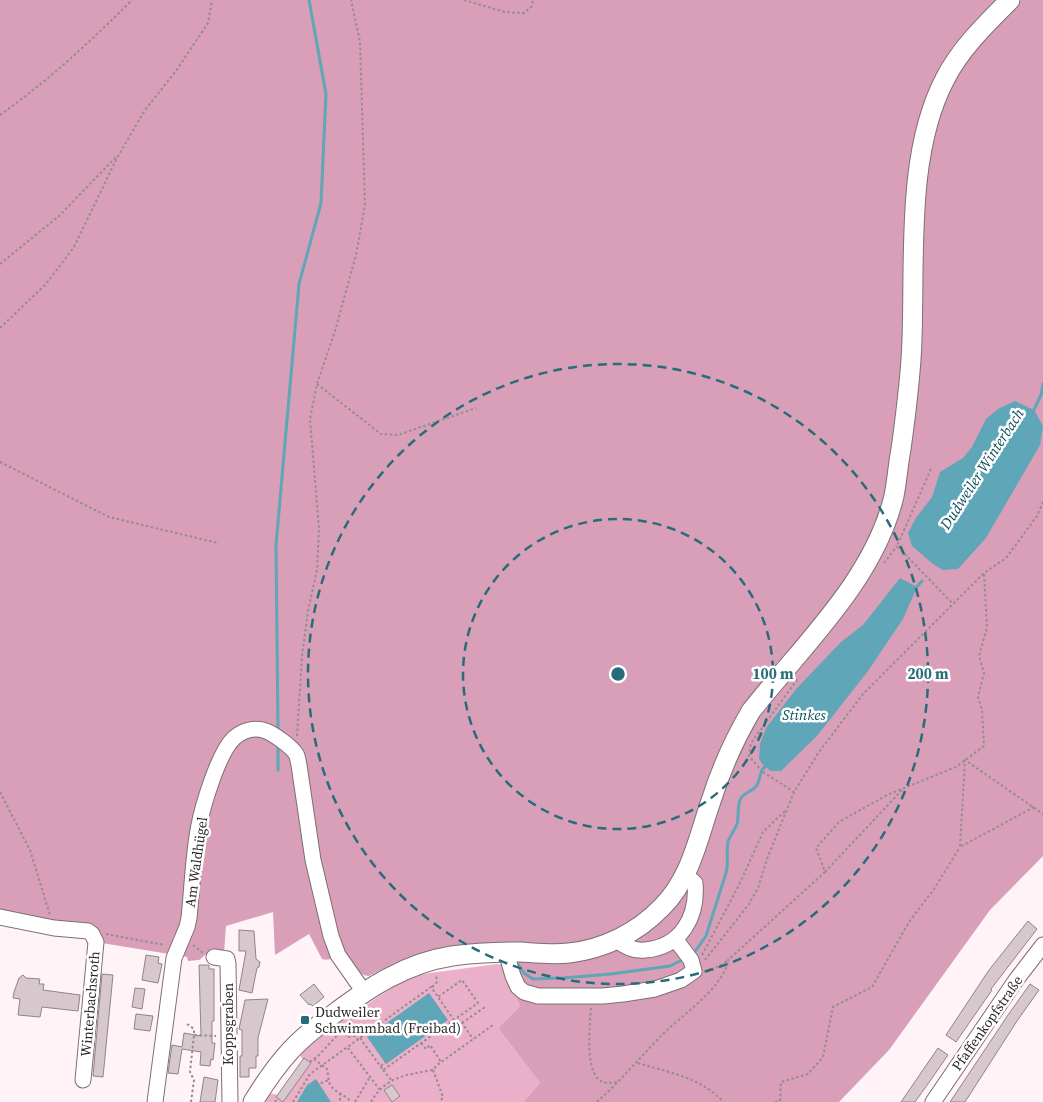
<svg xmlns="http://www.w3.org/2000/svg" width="1043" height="1102" viewBox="0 0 1043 1102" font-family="'Source Serif 4',serif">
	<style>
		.green { fill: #eab0c9 }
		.forest { fill: #d99fb8 }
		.water { fill: #5ea6b8 }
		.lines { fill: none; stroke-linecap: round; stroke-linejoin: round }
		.stream { stroke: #5ea6b8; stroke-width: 3 }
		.building { fill: #d6c8cd; stroke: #918489 }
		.minor-casing { stroke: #7c6f74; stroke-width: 17 }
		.major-casing { stroke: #7c6f74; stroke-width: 21 }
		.path { stroke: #948c8f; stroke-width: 2; stroke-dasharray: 2.5 2.5; stroke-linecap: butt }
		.minor { stroke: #fff; stroke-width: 15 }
		.major { stroke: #fff; stroke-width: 19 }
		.ring { fill: none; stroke: #276c7b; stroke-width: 2.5; stroke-dasharray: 9 6 }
		.poi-dot { fill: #276c7b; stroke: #fff; stroke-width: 2 }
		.labels { text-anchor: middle; stroke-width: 5; stroke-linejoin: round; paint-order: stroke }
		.street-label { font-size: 14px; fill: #2d282a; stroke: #fff }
		.poi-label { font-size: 14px; fill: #2d282a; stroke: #fff; text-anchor: start }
		.water-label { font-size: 15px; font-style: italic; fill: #0c4d5a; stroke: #fff }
		.centre { fill: #276c7b; stroke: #fff; stroke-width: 2.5 }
		.ring-label { font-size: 15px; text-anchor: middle; font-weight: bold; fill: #276c7b; stroke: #fff; stroke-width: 5; stroke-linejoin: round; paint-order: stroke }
	</style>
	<rect width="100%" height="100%" fill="#fff3f8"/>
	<!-- green -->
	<path class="green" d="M497 964 504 965 520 1006 498 1028 540 1083 523 1102H263L269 1093 278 1095 303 1060 300 1055 309 1045 337 1023 406 979 423 974Z"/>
	<!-- forest -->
	<path class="forest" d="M0 0H998L941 69 903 339 898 412 885 494 877 524 867 548 842 588 774 669 678 870C662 895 640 920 613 933 584 947 547 944 516 945 497 945 478 947 459 949 449 950 438 950 429 952 408 957 388 966 369 976 357 976 351 960 345 951 338 955 330 962 322 959L309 934 275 955 273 912 226 926 224 953 210 951 199 960 188 961 187 957 96 942 94 938 0 917Z
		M1021 0H1043V856L990 910 889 1050 839 1102H523L540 1083 498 1028 520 1006 515 994 511 959 653 928 735 757 758 716 880 554 918 372 922 283 924 197 933 138 951 80 963 62Z"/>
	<!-- water -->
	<path class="water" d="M1015 401 1034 410 1043 426 1040 445 986 538 958 569 943 570 933 564 912 546 908 533 916 518 932 497 940 472 963 458 972 447 986 419 998 409Z
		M900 578 917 587 903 619 868 671 817 736 781 771H771L764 766 759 759 760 744 766 728 797 688 841 642 863 625Z
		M429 993 448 1020 386 1064 367 1037Z
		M316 1079 331 1102H297L307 1085Z"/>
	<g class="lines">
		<!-- stream -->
		<path class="stream" d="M1032 414 1041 395 1043 384
			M914 590 922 581
			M278 731 276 545 299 284 321 203 326 94 309 0
			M278 745V770
			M694 953 706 936 726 873C729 862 726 852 728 842 730 835 735 830 737 824 739 817 737 808 740 800 743 792 753 792 757 785 761 778 759 770 767 765
			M517 963 524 973 533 979 563 978 611 974 670 966 684 959"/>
	</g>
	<!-- building -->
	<path class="building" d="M1028 921 1037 929 991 989 992 990 956 1042 946 1035 989 970Z
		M239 930 254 931 256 959 260 962 259 967 257 968 252 993 239 990 246 951H239Z
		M146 955 159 957 158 963 162 964 158 983 142 980Z
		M199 965H209V969H214V1021H212V1043H215L213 1060 211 1059 210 1066 200 1065 201 1052 182 1049 178 1074 168 1073 172 1045 182 1047 184 1033 201 1036Z
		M102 974 113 975 103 1077 93 1076Z
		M23 975 26 978 40 979 39 984H44L43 990 80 995 78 1011 42 1007 40 1017 18 1015 20 999 13 998 14 992 19 978Z
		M314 984 324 997 313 1006 310 1004 309 1005 300 995Z
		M1030 984 1039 990 1017 1021 965 1102H950L1008 1015Z
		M135 988 145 989 142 1009 132 1007Z
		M268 999 258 1038V1056H256V1068H249V1077H240V1056H242V1030L239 1029 245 1000Z
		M136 1014 153 1016 150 1031 134 1029Z
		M938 1048 948 1055 930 1081 915 1102H901Z
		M304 1058 311 1063 283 1102 276 1097Z
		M204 1077 218 1080 215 1102H200Z
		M392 1085 400 1096 392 1102 384 1090Z"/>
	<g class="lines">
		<defs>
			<path id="minor" d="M0 917 54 928 88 931 92 934 96 942 83 1080
				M617 940C625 947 635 951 645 950 681 947 698 917 695 883L686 875
				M506 952 513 976 518 987 524 992 538 996H603L623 994 655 989 681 980 694 971 691 960 676 940
				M214 957 227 959 228 964 230 1102
				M155 1102 174 958 187 927 189 918C192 889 193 859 198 830 202 808 218 753 234 738 243 730 255 727 266 731 274 734 292 747 296 754 298 757 298 762 299 765L313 860 331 936 338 955 364 992
				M933 1102 1016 980 1043 945"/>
			<path id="major" d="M253 1102C264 1084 276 1066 291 1050 303 1037 317 1026 331 1016 368 988 406 963 452 956 474 953 498 952 520 952 536 953 553 955 569 953 605 949 638 932 662 907 691 878 698 838 711 801 721 769 734 740 751 711 802 646 874 580 894 496 897 481 898 465 901 449 906 413 911 376 912 339 915 258 906 153 945 79 960 49 986 24 1010 0"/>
		</defs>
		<!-- minor casing -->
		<use href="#minor" class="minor-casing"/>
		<!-- major casing -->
		<use href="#major" class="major-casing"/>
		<!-- path -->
		<path class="path" d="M464 0 505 12 524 13 532 6 533 0
			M0 115C48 81 91 41 132 0
			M0 264 59 216 116 157
			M0 328 46 284 74 247 118 156 145 110 176 71 208 23 212 0
			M317 384 381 434 398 435 476 408
			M0 462 109 517 218 543
			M931 469 897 546 953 604
			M884 563 897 546
			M297 736 302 656 308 611 317 570 319 529 310 419 317 384 335 331 356 255 365 205 360 42 351 0
			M759 768 749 756 751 743 799 677
			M763 772 794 792
			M0 792 30 850 50 915
			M1034 807 960 847 965 760 1043 814
			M825 872 902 790
			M106 934 165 945
			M193 945 203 953
			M702 955 739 885 763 832 785 811
			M705 960 749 904 758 888 767 859 794 792 819 752 863 694 984 573 1006 558 1037 516 1043 502
			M727 961 825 872 816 848 839 822 887 795 956 767 984 746 982 710 978 697 984 673 979 656 987 628 984 574
			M432 987 437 982 436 974
			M591 1008C590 1026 585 1064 598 1079 603 1084 610 1083 617 1082
			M462 1023 485 1007
			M187 1024 194 1029V1035L216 1036
			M360 1038 383 1070 478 1003 462 980 438 997
			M421 1043 426 1049 430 1045 441 1062
			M348 1048 380 1090
			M314 1059 327 1069C328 1073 328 1078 329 1082 332 1092 345 1094 351 1102
			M310 1062 319 1055 342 1030 347 1037 355 1036 358 1040
			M638 1063C667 1072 703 1078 723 1102
			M381 1066 388 1060
			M383 1070 392 1081
			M433 1070 443 1097 440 1102
			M316 1085 329 1080
			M340 1093V1102
			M191 1102 194 1080 190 1072 194 1035
			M275 1102 278 1098
			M293 1102 310 1074 431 987 454 1020 457 1027 462 1023 473 1039
			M355 1102 370 1077
			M371 1102C386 1076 406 1075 433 1070L437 1065 493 1025
			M597 1102C619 1082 638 1060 659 1038 679 1017 721 990 728 962L727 961 711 971 706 972
			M775 1102 780 1101 781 1082 808 1074 823 1057 833 1007 872 987 909 922 934 889 960 847"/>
		<!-- minor -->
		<use href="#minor" class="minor"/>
		<!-- major -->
		<use href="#major" class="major"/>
	</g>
	<!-- distance rings -->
	<g class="ring">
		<circle cx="618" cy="674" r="155"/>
		<circle cx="618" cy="674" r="310"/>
	</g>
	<!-- markers -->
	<rect class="poi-dot" x="300" y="1015" width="10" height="10" rx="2.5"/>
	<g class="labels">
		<!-- street labels -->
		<g class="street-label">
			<text transform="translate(196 862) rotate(-82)" y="5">Am Waldhügel</text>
			<text transform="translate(90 1004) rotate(-85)" y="5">Winterbachsroth</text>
			<text transform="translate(987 1023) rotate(-55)" y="5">Pfaffenkopfstraße</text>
			<text transform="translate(228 1024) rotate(-90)" y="5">Koppsgraben</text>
		</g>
		<!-- poi labels -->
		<g class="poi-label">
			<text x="315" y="1017">Dudweiler<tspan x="315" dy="16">Schwimmbad (Freibad)</tspan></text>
		</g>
		<!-- water labels -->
		<g class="water-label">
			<text transform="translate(982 469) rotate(-57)" y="5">Dudweiler Winterbach</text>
			<text x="804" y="720">Stinkes</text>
		</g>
	</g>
	<circle cx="618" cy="674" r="8" class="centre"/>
	<g class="ring-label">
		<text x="773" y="679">100 m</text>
		<text x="928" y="679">200 m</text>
	</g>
</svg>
